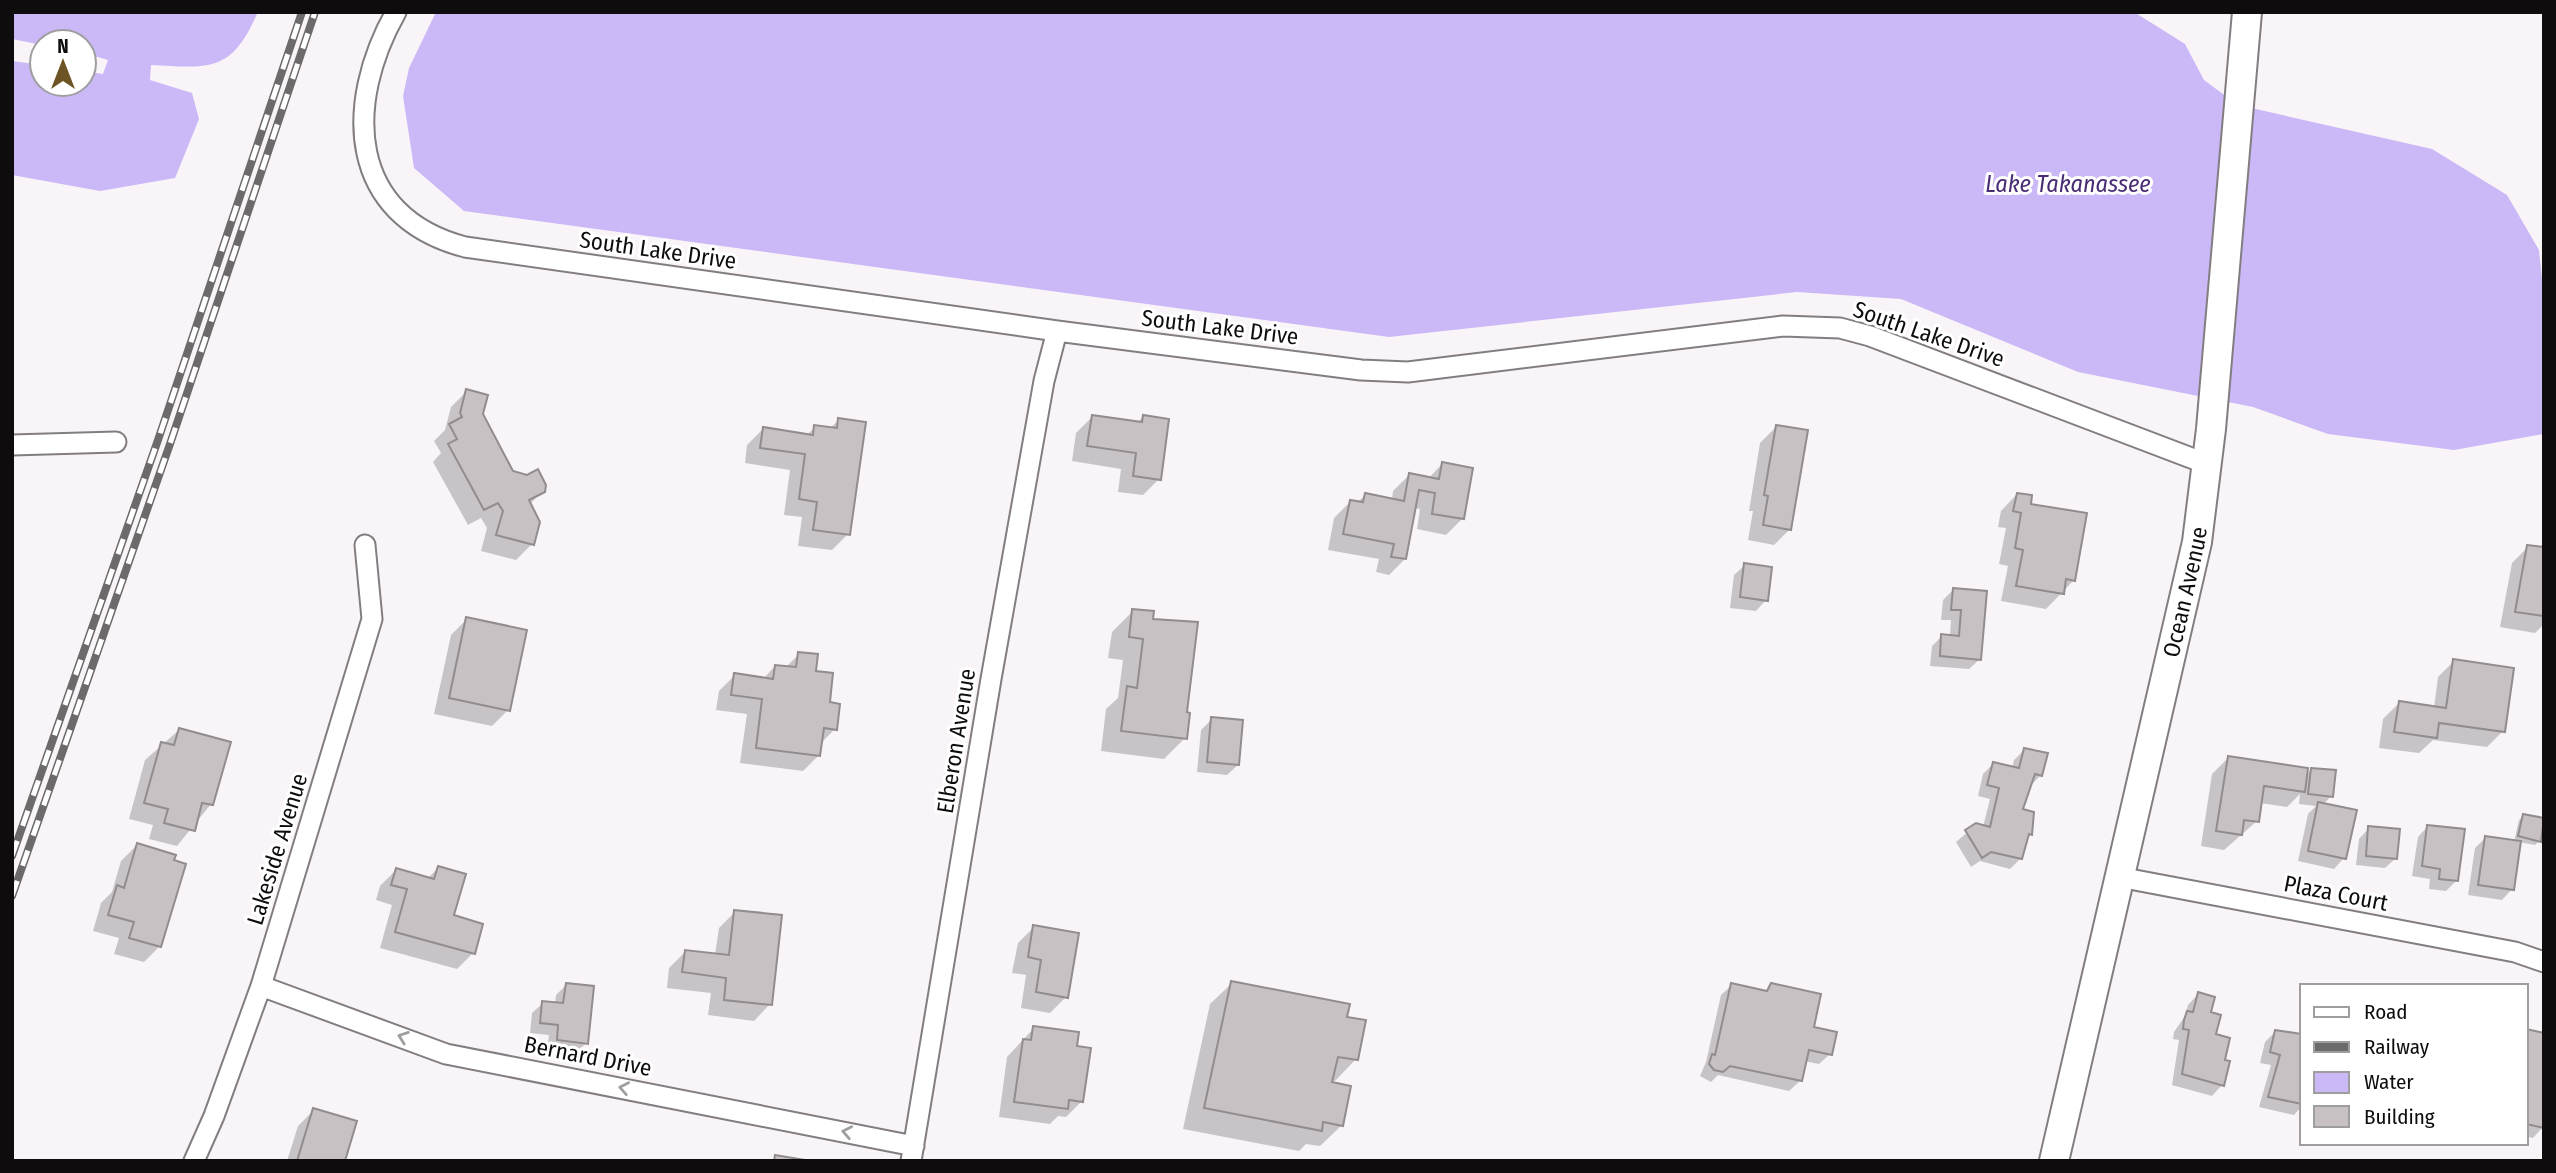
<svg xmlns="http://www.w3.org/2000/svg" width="2556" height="1173" viewBox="0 0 2556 1173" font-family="'Fira Sans Condensed',sans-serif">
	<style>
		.water { fill: #cbb8f7 }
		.shadow { fill: #0003 }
		.building { fill: #c7c1c3; stroke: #918c8d; stroke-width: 2 }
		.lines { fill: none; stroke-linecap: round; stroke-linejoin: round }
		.street-casing { stroke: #827d80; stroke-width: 23 }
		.secondary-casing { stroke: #827d80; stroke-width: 32 }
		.street { stroke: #fff; stroke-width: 19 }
		.secondary { stroke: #fff; stroke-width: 28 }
		.rail-casing { stroke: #6d6a6c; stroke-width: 8 }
		.rail { stroke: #fff; stroke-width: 5; stroke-dasharray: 16; stroke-linecap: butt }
		.oneway { stroke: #9f9e9e }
		.labels { text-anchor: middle; stroke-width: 6; stroke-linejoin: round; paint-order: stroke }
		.street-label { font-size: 23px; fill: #0e0c0d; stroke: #fff }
		.water-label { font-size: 24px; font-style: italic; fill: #482c74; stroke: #fff }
	</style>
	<rect width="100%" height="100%" fill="#f9f4f8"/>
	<!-- water -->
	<path class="water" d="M12 12H257V14C231 73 209 68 151 65L150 80 192 93 199 119 175 178 100 191 12 175V61L42 65V84H84V71L103 74 108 60 84 53V42H42V45L12 39Z
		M436 12H2134L2185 44 2204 80 2238 105 2432 149 2507 195 2539 250 2544 299V434L2454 450 2328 434 2253 407 2078 372 1901 299 1797 292 1389 337 464 211 414 168 403 96 409 68Z"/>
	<!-- shadow -->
	<path class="shadow" d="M467 391 512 473 543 491 529 505 532 544 516 560 481 551 487 528 481 518 468 525 433 462 441 453 434 441 445 430 451 407Z
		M1092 417 1137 423 1143 417 1159 479 1143 495 1118 492 1121 469 1072 461 1076 433Z
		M839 420 848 534 832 550 798 546 802 517 784 515 790 470 745 463 747 445 763 429 807 435 815 427 829 429Z
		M1776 427 1790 529 1774 545 1748 540 1753 511H1749L1760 443Z
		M1442 464 1462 519 1446 535 1417 529 1420 509 1414 508 1405 559 1389 575 1376 572 1379 559 1328 550 1334 518 1350 502 1357 503 1365 495 1392 500 1393 491 1409 475 1428 479Z
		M2017 494 2029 505 2074 580 2046 609 2001 601 2008 566 1999 564 2006 528 1998 527 2001 511Z
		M2528 547 2544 549V624L2535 633 2500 627 2512 563Z
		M1745 565 1766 600 1756 611 1730 608 1734 575Z
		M1954 589 1980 659 1969 669 1930 666 1932 646 1942 636 1950 637 1951 620H1941L1943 600Z
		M1133 611 1151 621 1185 714V738L1164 759 1101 751 1106 709 1118 698 1123 660 1108 658 1112 632Z
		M467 619 508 710 492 726 434 714 451 635Z
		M799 654 814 672 835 729 820 744 819 755 803 771 740 763 747 714 716 710 719 691 735 675 763 679 775 666 785 668Z
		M2454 661 2503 731 2487 747 2433 740 2419 753 2379 748 2383 719 2399 703 2434 708 2438 677Z
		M1212 719 1238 765 1227 775 1197 772 1201 730Z
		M179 730 211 804 177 846 149 839 153 825 129 819 145 760Z
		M2024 750 2041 775 2030 786 2020 810 2021 858 2010 869 1980 861 1971 867 1956 842 1976 825 1983 827 1990 799 1978 796 1983 774 1993 764 2012 768 2014 760Z
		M2228 758 2305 776 2312 769 2331 796 2323 805 2344 858 2334 869 2298 861 2308 814 2316 806 2299 804 2300 794 2287 807 2260 803 2257 821 2224 850 2201 846 2212 774Z
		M2524 816 2544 820 2539 841 2535 845 2519 842 2512 889 2502 900 2468 895 2475 848 2486 837 2514 842 2519 820Z
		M2428 826 2457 880 2446 891 2429 889 2430 879 2412 876 2418 837Z
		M2369 828 2396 858 2385 868 2356 865 2359 839Z
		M137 845 160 946 144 962 114 954 119 938 93 931 101 903 112 892 121 861Z
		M438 868 452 917 473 953 457 969 380 948 392 905 376 900 380 886 396 870 427 879Z
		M735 912 770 1004 754 1021 708 1015 711 993 667 988 669 968 685 952 715 955 719 928Z
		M1034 927 1066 997 1050 1013 1021 1008 1026 975 1012 973 1018 943Z
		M1232 983 1345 1018 1356 1059 1335 1081 1331 1080 1342 1125 1320 1146 1306 1144 1299 1151 1183 1129 1210 1004Z
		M566 985 586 1043 576 1053 547 1050 549 1035 530 1033 532 1013 543 1003 555 1004 556 995Z
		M1732 985 1765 992 1772 985 1812 1028 1830 1054 1819 1064 1804 1061 1800 1081 1789 1091 1718 1075 1711 1082 1700 1076 1706 1062 1721 995Z
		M2198 994 2209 1014 2223 1061 2222 1085 2212 1096 2172 1085 2179 1040 2173 1039 2174 1032 2185 1016 2188 1005Z
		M1034 1028 1075 1048 1082 1101 1066 1117 1058 1116 1050 1124 999 1117 1007 1057Z
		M2526 1031 2543 1127 2533 1138 2526 1136Z
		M2275 1032 2302 1036V1106L2294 1115 2259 1107 2271 1065 2260 1063 2265 1042Z
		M314 1110 344 1161H287L298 1126Z"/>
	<!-- building -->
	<path class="building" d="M466 389 488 395 483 414 513 471 527 475 538 469 546 485 545 492 529 500 540 522 534 545 496 535 503 511 498 503 484 510 448 444 457 439 449 424 462 417 460 413Z
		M1092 415 1142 422 1143 415 1169 419 1161 480 1133 476 1136 453 1087 446Z
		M838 418 866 422 850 535 813 530 817 502 799 499 805 454 760 448 763 427 813 435 814 425 837 428Z
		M1776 425 1808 430 1791 530 1763 525 1768 496 1764 495Z
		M1442 462 1473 468 1464 519 1432 514 1435 493 1419 490 1406 559 1391 557 1394 544 1343 534 1350 500 1363 502 1365 493 1404 501 1409 473 1439 479Z
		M2017 493 2032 495 2031 504 2087 513 2075 581 2066 579 2064 594 2016 586 2023 550 2015 548 2021 513 2013 511Z
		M2527 545 2544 547V616L2515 612Z
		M1744 563 1772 567 1768 601 1740 597Z
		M1953 588 1987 591 1981 660 1940 656 1941 634 1959 636 1961 610H1951Z
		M1132 609 1154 611 1153 619 1198 622 1187 712 1190 713 1187 739 1121 731 1127 686 1137 688 1143 639 1129 637Z
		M466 617 527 630 510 711 449 698Z
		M798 652 818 654 816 671 833 673 830 702 840 704 837 730 824 728 820 756 756 748 762 699 731 695 734 673 773 679 775 665 796 667Z
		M2453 659 2514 668 2505 732 2439 723 2437 738 2394 732 2399 701 2446 708Z
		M1211 717 1243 720 1239 765 1207 762Z
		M179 728 231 742 213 805 202 803 195 831 164 823 168 809 144 803 161 742 174 745Z
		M2024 748 2048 753 2042 776 2035 774 2023 809 2034 812 2032 835 2029 834 2022 859 1991 852 1982 858 1965 830 1976 823 1990 827 1999 788 1987 785 1993 762 2019 768Z
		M2228 756 2308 768 2305 792 2264 786 2259 822 2244 820 2242 835 2216 831Z
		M2311 768 2336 770 2333 797 2308 794Z
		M2318 802 2357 810 2346 859 2308 851Z
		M2523 814 2544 818 2541 842 2518 836Z
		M2427 825 2465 829 2458 881 2439 879 2440 869 2422 866Z
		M2368 826 2400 829 2397 859 2366 856Z
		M2485 836 2521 841 2514 890 2478 885Z
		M137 843 176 855 174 860 186 864 161 947 129 938 134 922 108 915 117 885 124 888Z
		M438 866 466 874 454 915 483 924 475 954 395 932 407 889 391 885 396 868 434 879Z
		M734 910 782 915 772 1005 724 1000 726 978 682 972 685 950 729 955Z
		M1033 925 1079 933 1068 998 1036 992 1041 960 1028 957Z
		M1231 981 1350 1004 1347 1017 1366 1020 1358 1060 1338 1057 1332 1082 1351 1086 1343 1126 1323 1122 1322 1131 1204 1108Z
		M566 983 594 986 588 1044 557 1040 558 1025 540 1023 542 1001 563 1003Z
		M1731 983 1767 991 1771 983 1821 994 1814 1027 1837 1032 1832 1055 1809 1050 1802 1081 1730 1066 1723 1072 1714 1070 1709 1064 1712 1054 1715 1055Z
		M2198 992 2215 997 2211 1012 2221 1015 2216 1034 2230 1038 2225 1060 2230 1061 2224 1086 2182 1074 2189 1030 2183 1029 2184 1020 2187 1011 2193 1012Z
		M1033 1026 1079 1032 1077 1046 1091 1048 1083 1102 1069 1100 1068 1109 1014 1102 1023 1039 1031 1040Z
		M2526 1029 2544 1033V1128L2526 1124Z
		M2275 1030 2302 1034V1104L2268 1097 2280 1055 2270 1052Z
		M313 1108 357 1121 345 1161H297Z
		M775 1155 811 1161H774Z"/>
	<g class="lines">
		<defs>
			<path id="street" d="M396 12C344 104 347 216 465 247L1057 331 1361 370 1408 372 1783 326 1840 328 1870 336 2207 464
				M12 445 116 442
				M2119 877 2515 952 2544 962
				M261 986 446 1054 914 1146
				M194 1161 214 1116 261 986 372 619 365 545
				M911 1161 991 679 1044 381 1057 331"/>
			<g id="secondary">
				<path id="s1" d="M2054 1161 2197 542 2211 429 2247 12"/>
			</g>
		</defs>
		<!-- street casing -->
		<use href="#street" class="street-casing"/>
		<!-- secondary casing -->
		<use href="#secondary" class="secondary-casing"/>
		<!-- street -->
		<use href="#street" class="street"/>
		<!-- secondary -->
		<use href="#secondary" class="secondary"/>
		<defs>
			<path id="rail" d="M12 856 158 440 302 12
				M12 896 170 444 315 12"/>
		</defs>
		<!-- rail casing -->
		<use href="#rail" class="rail-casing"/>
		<!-- rail -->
		<use href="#rail" class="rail"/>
	</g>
	<!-- one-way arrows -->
	<defs><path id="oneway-chevron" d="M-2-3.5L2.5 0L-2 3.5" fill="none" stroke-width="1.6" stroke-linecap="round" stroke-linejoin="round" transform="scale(1.75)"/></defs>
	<g class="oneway">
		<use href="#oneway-chevron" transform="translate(403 1037) rotate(-160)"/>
		<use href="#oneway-chevron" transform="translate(624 1088) rotate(-169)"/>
		<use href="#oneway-chevron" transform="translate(847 1132) rotate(-169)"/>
	</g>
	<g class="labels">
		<!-- street labels -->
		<g class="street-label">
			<text transform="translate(658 250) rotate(8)" y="8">South Lake Drive</text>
			<text transform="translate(1220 327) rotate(7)" y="8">South Lake Drive</text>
			<text transform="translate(1929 334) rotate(19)" y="8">South Lake Drive</text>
			<text dy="8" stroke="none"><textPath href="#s1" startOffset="584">Ocean Avenue</textPath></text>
			<text transform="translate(956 741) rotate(-81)" y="8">Elberon Avenue</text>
			<text transform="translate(277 849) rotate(-73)" y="8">Lakeside Avenue</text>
			<text transform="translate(2336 893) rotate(11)" y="8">Plaza Court</text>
			<text transform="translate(588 1056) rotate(11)" y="8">Bernard Drive</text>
		</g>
		<!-- water labels -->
		<g class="water-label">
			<text x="2068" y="192">Lake Takanassee</text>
		</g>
	</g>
	<!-- border -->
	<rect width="2556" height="1173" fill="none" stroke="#0e0c0d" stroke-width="28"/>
	<!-- legend -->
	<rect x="2300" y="984" width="228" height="161" fill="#ffffff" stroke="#9f9e9e" stroke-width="2"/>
	<rect x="2314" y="1007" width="35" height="10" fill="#ffffff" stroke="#9f9e9e" stroke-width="2"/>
	<text x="2364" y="1019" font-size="21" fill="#0e0c0d">Road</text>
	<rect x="2314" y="1042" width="35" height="10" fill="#6d6a6c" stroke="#9f9e9e" stroke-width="2"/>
	<text x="2364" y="1054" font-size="21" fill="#0e0c0d">Railway</text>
	<rect x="2314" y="1072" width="35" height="21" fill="#cbb8f7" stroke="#9f9e9e" stroke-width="2"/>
	<text x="2364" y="1089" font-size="21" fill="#0e0c0d">Water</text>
	<rect x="2314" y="1106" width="35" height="21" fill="#c7c1c3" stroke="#9f9e9e" stroke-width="2"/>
	<text x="2364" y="1124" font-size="21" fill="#0e0c0d">Building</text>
	<!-- north arrow -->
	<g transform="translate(63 63)"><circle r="33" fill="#ffffff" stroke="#9f9e9e" stroke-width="2"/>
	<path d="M0-5L12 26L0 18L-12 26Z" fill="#6d5425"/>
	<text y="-10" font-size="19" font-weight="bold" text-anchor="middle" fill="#0e0c0d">N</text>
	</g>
</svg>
